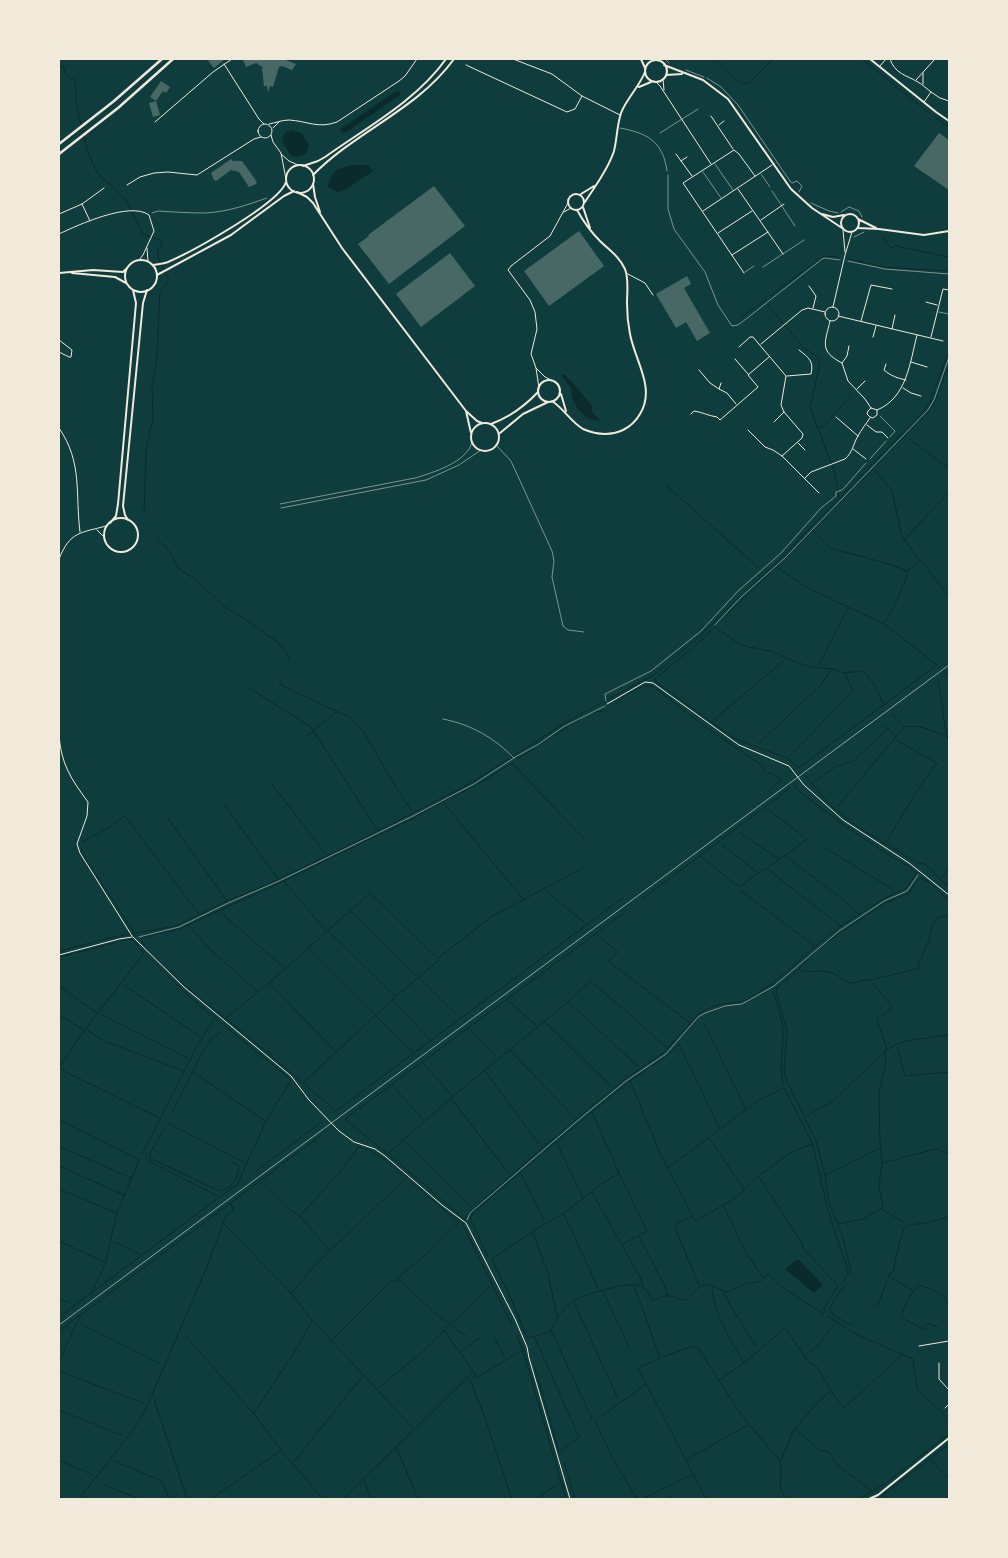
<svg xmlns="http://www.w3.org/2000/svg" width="1008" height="1558" viewBox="0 0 1008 1558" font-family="'Exo 2',sans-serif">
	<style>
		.water { fill: #0a2a2b }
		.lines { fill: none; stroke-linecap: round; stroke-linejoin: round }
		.stream { stroke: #0a2a2b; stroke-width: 1 }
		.building { fill: #486865 }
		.path { stroke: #f1e9da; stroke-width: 0.5 }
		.service { stroke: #f1e9da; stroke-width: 0.5 }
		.minor { stroke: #f1e9da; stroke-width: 1 }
		.tertiary { stroke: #f1e9da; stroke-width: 2 }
		.secondary { stroke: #f1e9da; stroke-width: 2 }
		.primary { stroke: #f1e9da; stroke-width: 2 }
		.motorway { stroke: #f1e9da; stroke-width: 2.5 }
		.rail { stroke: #97a49c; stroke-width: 1 }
	</style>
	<rect width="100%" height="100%" fill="#0f3d3e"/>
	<!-- water -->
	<path class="water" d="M398 90 401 94 347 132 342 133 340 129Z
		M292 130 303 134V136L309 145 306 153C291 163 289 152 282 141 283 135 284 131 292 130Z
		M351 165H368L373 171 348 188 338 192 327 187C333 171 334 170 351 165Z
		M563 374C570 378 587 400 593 407L591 410 600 421 587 418 579 410 573 401 571 388 561 375Z
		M796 1260H799L823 1285 814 1293 785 1269Z"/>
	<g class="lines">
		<!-- stream -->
		<path class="stream" d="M716 59 729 72
			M862 59 930 114
			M59 66H63C65 74 68 77 75 80 77 87 75 93 76 100 79 118 88 161 99 175 102 179 107 182 111 185 116 190 119 195 125 198L143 234 162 241 161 247 157 250 159 259 169 280 160 292 157 357 152 387 153 418 146 450 144 514
			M731 75 742 84 749 83 773 59
			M935 117 949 127
			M882 236 891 248 896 246 949 257
			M848 259 884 267 949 271
			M770 296 821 258 826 256 837 257
			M768 305 804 348 818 357 820 362 810 408 834 470 839 497
			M741 318 766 299
			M818 428 825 425 850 396
			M909 439C923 450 937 458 949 470
			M946 466 949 462
			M875 469 880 477 892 490 901 534 920 561 923 563 949 597
			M667 486 761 570
			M813 531 830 548 889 564 907 571 908 573 894 607 885 622
			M157 540 165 546 172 555 178 568 196 580 225 607 243 618 279 643 290 658 289 661
			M904 540 949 492
			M777 567 804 586 884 624 937 665 799 768 787 758 735 739 656 682 655 679 697 644 715 627 739 644 749 647 771 651 796 662 811 667 832 669 845 673 861 671 865 673 875 686 884 705
			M907 571 920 561
			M717 624 795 549 929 411 936 399 949 363
			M818 666 848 608
			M944 676 949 672
			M280 678V684L283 686 351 718 363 731 396 787 413 813
			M938 680C943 700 942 721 949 741
			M249 688 311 727 378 831
			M615 705C624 695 639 685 653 686L704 726 760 764 765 769 764 771
			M593 712 604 711
			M892 714 903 726
			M711 722 786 659
			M884 725 896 737
			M306 737 336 712
			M758 744 820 686 832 669
			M788 758 853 691 845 673
			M517 759 580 719
			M767 774 771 773 782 779 768 791
			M806 776 832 807 861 829 918 863 925 864 949 887
			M814 782 837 766 853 761 888 729
			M271 783 327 856
			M443 802 523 899
			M223 803 278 879
			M838 806 904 727C920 724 933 731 948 737
			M767 809 807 839 798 846 768 867
			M167 817 227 901
			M739 832 779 859
			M586 841 512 763 473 787 443 801 412 819 269 888 179 929 143 937 141 941C168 975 206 1003 240 1030 272 1056 304 1084 336 1111L624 897
			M82 842 103 831 125 816 199 914
			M885 844 917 791 937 763 896 740
			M722 845 757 872
			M82 848V853L87 861 133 931
			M827 849 892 889 895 893
			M700 856 739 887 766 868 842 927
			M785 856 841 898 860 915
			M942 878 949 866
			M284 881 326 931
			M740 890 815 946
			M546 891 586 924
			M642 899 789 789
			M350 911C386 947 424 982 460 1018
			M625 912 345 1119 424 1184 465 1220 468 1214 542 1148 591 1107 628 1077 663 1053 699 1014C706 1009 715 1005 724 1004 733 1002 741 1003 750 998 776 983 793 966 816 946 835 928 860 914 882 900 900 889 906 895 916 873L913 869 887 854 848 828 797 790 795 784
			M221 913 285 968
			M948 917 949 921
			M188 925 210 949 257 991
			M328 931 395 996
			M596 934 618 952 608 961 690 1023
			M121 941 132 939 138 946
			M827 942 885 903 909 893 920 878 929 882 949 901
			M309 948 373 1012
			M59 951 113 937 176 926 227 901 264 886 350 845 469 784 570 720 655 674 700 636 726 610 775 564 924 411 930 402 949 351
			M59 957 115 943
			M799 970C809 973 820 970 830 972 838 974 842 982 851 983 858 983 863 978 870 980L892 1007 877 1020 887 1049
			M870 980 917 969 928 942 933 923 936 919 949 914
			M270 984 335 1051
			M124 985 202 1038
			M59 986 97 1013
			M773 991C778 1007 784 1024 783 1041 782 1057 779 1070 784 1085
			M393 1000 431 1041
			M507 1000 536 1025
			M568 1002 638 1066
			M59 1015 84 1030
			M102 1015 188 1058
			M376 1016 414 1053
			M226 1018 269 983 370 893 437 958
			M544 1021 611 1086
			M704 1023 746 1110
			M468 1028 495 1056
			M87 1030 104 1041 184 1071
			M897 1046 905 1076 949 1072
			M510 1050 573 1116
			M422 1062 452 1096
			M59 1066H60L84 1031 144 953 140 949
			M60 1069 159 1118
			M485 1071 539 1144
			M193 1072 264 1120
			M630 1081 660 1153 695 1221 734 1199 758 1177 783 1158 792 1152 812 1144
			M304 1082 393 999 439 960 438 958 494 915 581 869
			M392 1085 422 1118
			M452 1099 505 1169 511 1175
			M172 1112 203 1052 212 1038 221 1032
			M592 1112 619 1173 647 1231 622 1244
			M803 1114 785 1077 784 1069 787 1031 776 992 777 987 798 970 818 949
			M59 1120 139 1160 117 1213 105 1264 92 1292
			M168 1123 245 1163
			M164 1129 150 1153V1158L219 1191C231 1190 239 1178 239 1166L233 1163
			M710 1139 744 1189
			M558 1140 630 1081 666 1056 679 1044 720 1129
			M404 1141 469 1205
			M59 1146 131 1178
			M142 1154 197 1046 215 1018
			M388 1154 452 1097 568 1002 590 981 627 1012 667 1048
			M145 1159 220 1197 237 1185 266 1121 291 1080 194 1001 147 956
			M883 1163 935 1149 949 1153
			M59 1166 124 1195
			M668 1168 759 1100 784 1088 812 1142 828 1211 848 1270V1275L841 1284
			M255 1172 320 1123
			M520 1173 544 1219
			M619 1173 603 1183 564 1213 546 1223 492 1259 513 1303 527 1338 549 1332C556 1323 560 1311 569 1304 582 1294 628 1281 643 1286L653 1300C659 1299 664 1295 669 1296 675 1296 679 1300 686 1300 691 1296 695 1289 701 1286 710 1281 719 1291 728 1292L745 1284 761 1281 768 1274 783 1288 824 1314
			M826 1175 880 1148
			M759 1177 803 1245 802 1247 838 1286 828 1301 824 1310
			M265 1184 292 1211 300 1216 330 1251
			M59 1189 117 1213
			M592 1192 641 1279 643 1285
			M724 1206 745 1251 764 1279
			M881 1209 904 1222
			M564 1214 598 1288
			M300 1216 339 1173 359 1147C377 1151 389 1163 403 1176
			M692 1217 678 1223 675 1228 699 1285
			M465 1221 463 1225 512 1325
			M223 1223 291 1293 312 1320 414 1429
			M838 1224 863 1219 883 1207 879 1186 882 1163 880 1142 879 1098C879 1082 888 1068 885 1052
			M533 1233 548 1273 557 1317
			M639 1236 665 1287 668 1295
			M59 1241 104 1262
			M115 1242 141 1255
			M488 1257 471 1220V1215L556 1141 583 1198
			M852 1275 842 1235 829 1203 825 1175 816 1141 804 1117 832 1102 885 1051 897 1044 905 1041 949 1035
			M890 1277 912 1290
			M398 1279 436 1314 466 1336
			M847 1283 836 1296 830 1309 833 1315 853 1326
			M634 1285 659 1355V1359L638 1368 706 1499
			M712 1287C713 1313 731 1340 744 1363
			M603 1291 630 1349
			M292 1293 313 1267 406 1178
			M724 1293 730 1305 756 1346
			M59 1299 69 1303
			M574 1302 618 1399
			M877 1307 890 1273 893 1272 899 1244 905 1226 930 1222 949 1217
			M827 1316 858 1335 913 1359 917 1389 949 1419
			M59 1317 217 1199
			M81 1324 159 1363
			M938 1327 927 1323 923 1329 906 1320 901 1315 913 1291 919 1285C930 1289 945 1293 949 1304
			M444 1330 458 1350
			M551 1330 592 1419
			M59 1331 320 1136
			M185 1335 254 1414 281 1450 323 1499
			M517 1336 523 1350 566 1499
			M534 1336 579 1437 559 1452 535 1368
			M481 1337 460 1352 477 1377 523 1350
			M494 1337 505 1359
			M332 1340 389 1283 394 1281 431 1250 459 1222 411 1182
			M805 1356 818 1345 836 1322
			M663 1357 693 1346 699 1349 739 1412 780 1461C784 1474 775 1486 786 1499
			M59 1361 80 1316
			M59 1371 143 1403
			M469 1378 483 1412 512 1499
			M719 1380 744 1363 785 1328 808 1361 818 1368 831 1391 844 1408 902 1355
			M378 1388 419 1355 490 1286
			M152 1395 207 1267 226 1216 233 1210 231 1204
			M154 1400 187 1499
			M59 1410 121 1435
			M254 1413 295 1351 312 1321
			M795 1429 820 1450 829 1452C837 1471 859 1478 872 1492
			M396 1447 418 1499
			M930 1459 949 1479
			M59 1460 93 1475
			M686 1460 748 1425
			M781 1460 793 1431 815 1405 830 1391
			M114 1461 159 1480 162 1482 169 1499
			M564 1462 575 1499
			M293 1463 361 1378
			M364 1480 371 1499
			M105 1485 139 1499
			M670 1495 672 1499
			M79 1499 136 1426 151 1398
			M211 1499 280 1451
			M343 1499 473 1372
			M536 1499 558 1484
			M637 1499 613 1459 595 1421 646 1384
			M642 1499 693 1474
			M860 1499 887 1482 949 1434
			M878 1499 949 1444"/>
	</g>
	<!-- building -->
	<path class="building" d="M211 59H225L214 68 208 61Z
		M247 59H283L296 64 292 70 282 66 279 67 273 87 270 86 268 93 267 86H264L262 68H264L256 63 246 67 243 60Z
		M161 81 170 87 166 93 163 91 156 101 150 97Z
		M156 101 160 115 153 117 149 103Z
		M939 133 949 140V190L914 166Z
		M231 159 233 161H242L257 182 256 184 249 187 239 172 231 170 216 181 214 180 211 173Z
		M434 186 465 226 389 284 358 244 369 236 368 235Z
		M579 231 604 266 549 306 524 271Z
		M450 253 475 286 421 327 396 294Z
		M687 276 691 284 684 288 710 333 697 341 686 322 676 328 656 294Z"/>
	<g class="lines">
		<!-- path -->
		<path class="path" d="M665 59 669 63
			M686 70 704 77
			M707 78 721 87 738 105 790 181 792 183 797 181 802 186 799 192
			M668 175V209L674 229 705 272 718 305 732 326 738 325 746 319 822 259 825 258 840 260
			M811 203 829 211 838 213
			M841 212 849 207 859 211 862 217
			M152 213 158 211C174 212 190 213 205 213 227 212 247 205 267 198
			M854 237 864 232
			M848 261 885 269 949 274
			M880 416 895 431 890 437
			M870 459 886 441
			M715 625 741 597 785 558 928 410 934 400 949 357
			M606 701 605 694 651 671 701 631 738 591 781 553 821 508 836 496V492L842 490 845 487 866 463
			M443 719C472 725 493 737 514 758
			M139 937 179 927 228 903 279 881 413 816 474 784 517 756 539 744 563 727 605 706
			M467 1220 470 1213 582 1117 626 1081 666 1054 698 1017 705 1013 725 1006 742 1004 774 986 839 931 884 901 907 891 918 875"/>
		<!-- service -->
		<path class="service" d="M620 128C647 133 663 141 667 171
			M660 133 698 109
			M715 164 733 190
			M703 172 721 198
			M761 174 770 187
			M772 191 795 226
			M763 267 804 240
			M745 272 754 266
			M939 312 949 314
			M496 445 511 461 552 551 554 561 552 577 563 626 568 630 584 632
			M280 504 415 478C432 473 468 462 472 442
			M281 508 426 480 459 465 481 450"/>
		<!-- minor -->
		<path class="minor" d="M513 59 552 74 582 96 620 115
			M890 59C895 74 906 75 918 82 923 85 927 89 931 92
			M224 64 259 119 264 124
			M466 65 567 112 575 109 582 96
			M880 66 886 59
			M923 73V84
			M663 79 664 90
			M916 80 935 59
			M656 82 660 86 711 164
			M924 102 931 92 940 98 949 101
			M711 116 733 149
			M155 122 213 72 232 59
			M258 131a7 7 0 1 1 14 0a7 7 0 1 1-14 0Z
			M269 124C275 123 282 120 289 120 307 121 318 129 337 122L399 81 405 76 417 59
			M719 125 724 121
			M273 128 279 122
			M271 135 273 142 281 153 286 179
			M281 154 289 161 298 165
			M676 154 692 176
			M681 161 687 157
			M127 185 140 177 154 173 168 172 197 175 254 139 261 137
			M738 189 783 254
			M82 204 90 221
			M703 211 772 165
			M564 212 571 208
			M59 214 82 204 104 188
			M761 220 784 204
			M843 230 845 252
			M718 233 752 211
			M59 234C78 225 130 201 149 215L154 231 143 255 139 260
			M147 248 148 261
			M732 255 768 232
			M626 273 645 283 653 295
			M744 273 683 183 734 150 739 154 755 176
			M809 286 816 296 813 308
			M926 302 937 305
			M825 314a7 7 0 1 1 14 0a7 7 0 1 1-14 0Z
			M833 307 845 255 852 232
			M838 316 943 341
			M830 321C825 343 819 351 842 363L848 381 865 399 871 408 877 410V415L873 418 870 417 867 414 868 411 871 408
			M861 321 871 285 892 289
			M892 329 895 315
			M873 337 876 326
			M931 337 943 289 949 290
			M59 340 72 350 71 357H69L59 352
			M761 344 802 310 808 308 825 312
			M739 347 750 337H753L786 376 781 405 784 412 803 434 802 438 782 456
			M735 359 748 374
			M911 362 927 367
			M842 363 847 356 849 346
			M886 364 884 370C891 376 897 378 906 380
			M536 368 545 377 551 380
			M699 370 710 383 719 389
			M787 376 811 374C814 361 809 358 799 350
			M721 383 719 389 727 393 736 404
			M539 388 536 368 531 354 537 329 535 312 530 300 508 270 511 266 550 236 568 203
			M903 388 911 393 921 396
			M857 389 865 381
			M877 410C907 398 910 362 917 335
			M691 414 694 411C702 412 709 416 717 417L720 420 758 387 748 375 769 357
			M836 417 858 436
			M774 422 784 412
			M867 425 876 432H882L888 438
			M59 428C83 463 75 493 80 532
			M748 430 765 447 773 450 782 456 819 493
			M798 443 805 450
			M853 449 866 459
			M805 478 811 472 845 459C853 452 853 444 858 436 861 430 866 424 870 418
			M97 530 104 537
			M59 559C70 531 81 533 106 526
			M607 704 645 682 653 683 739 745 789 766 804 785 843 820 909 863 949 895
			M59 735C61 764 71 779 88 802L87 816 77 844 80 853 132 936
			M133 937 184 987 291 1076 309 1100 339 1131 354 1142 375 1149 385 1156 442 1205 466 1223 515 1319 527 1347 529 1358 570 1499
			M59 955 119 939 132 937
			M919 1346 949 1341
			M939 1363V1379L949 1390
			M945 1408 949 1404"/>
		<!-- tertiary -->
		<path class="tertiary" d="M641 59 645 68
			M870 59 936 112 949 121
			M645 71a11 11 0 1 1 22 0a11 11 0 1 1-22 0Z
			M664 65 703 80 728 99 791 189 812 208 842 228
			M666 75 682 74
			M639 87 651 82
			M313 184 315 197 320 212
			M297 192 307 197 313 203 342 248 466 411 477 421 482 423
			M568 202a8 8 0 1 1 16 0a8 8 0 1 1-16 0Z
			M581 194 594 186
			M585 202C595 186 608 170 614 151 617 139 617 125 621 113 627 98 639 87 645 72
			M583 207 590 228
			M841 223a9 9 0 1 1 18 0a9 9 0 1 1-18 0Z
			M822 214 833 217 844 215
			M858 219 876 228
			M858 228 879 229 924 235 949 231
			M538 391a11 11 0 1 1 22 0a11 11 0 1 1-22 0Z
			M561 394 566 411
			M552 401C564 409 571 422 583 429 597 435 610 436 623 430 631 426 636 421 640 414 656 388 635 361 630 334 628 324 627 314 627 303 627 293 629 279 625 269 619 256 609 250 600 241 591 232 583 221 577 210
			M466 411 471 433
			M471 437a14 14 0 1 1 28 0a14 14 0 1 1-28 0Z
			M491 424C510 417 524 407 538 392
			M500 433 523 414 548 402
			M104 535a17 17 0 1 1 34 0a17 17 0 1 1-34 0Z
			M128 520 125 515 123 506 143 303 147 290
			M110 523 116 516 118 504 136 303 133 290"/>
		<!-- secondary -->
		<path class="secondary" d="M869 1499 878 1495 949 1438"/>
		<!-- primary -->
		<path class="primary" d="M286 179a14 14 0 1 1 28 0a14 14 0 1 1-28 0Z
			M303 166 318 161 325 157C367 127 416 101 446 59
			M313 175C356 131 417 110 454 59
			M125 276a16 16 0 1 1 32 0a16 16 0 1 1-32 0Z
			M153 265C158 264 163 264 168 262 191 252 279 204 286 182
			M59 273 93 270 123 272 127 268
			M72 273 115 277 126 283
			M157 275 231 235 284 196 294 191"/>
		<!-- motorway -->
		<path class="motorway" d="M59 144 114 101 162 59
			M59 154 118 108 173 59"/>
		<!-- rail -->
		<path class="rail" d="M59 1325 949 665"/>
	</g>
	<!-- border -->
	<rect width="1008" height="1558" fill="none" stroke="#f1e9da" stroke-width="120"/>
</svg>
